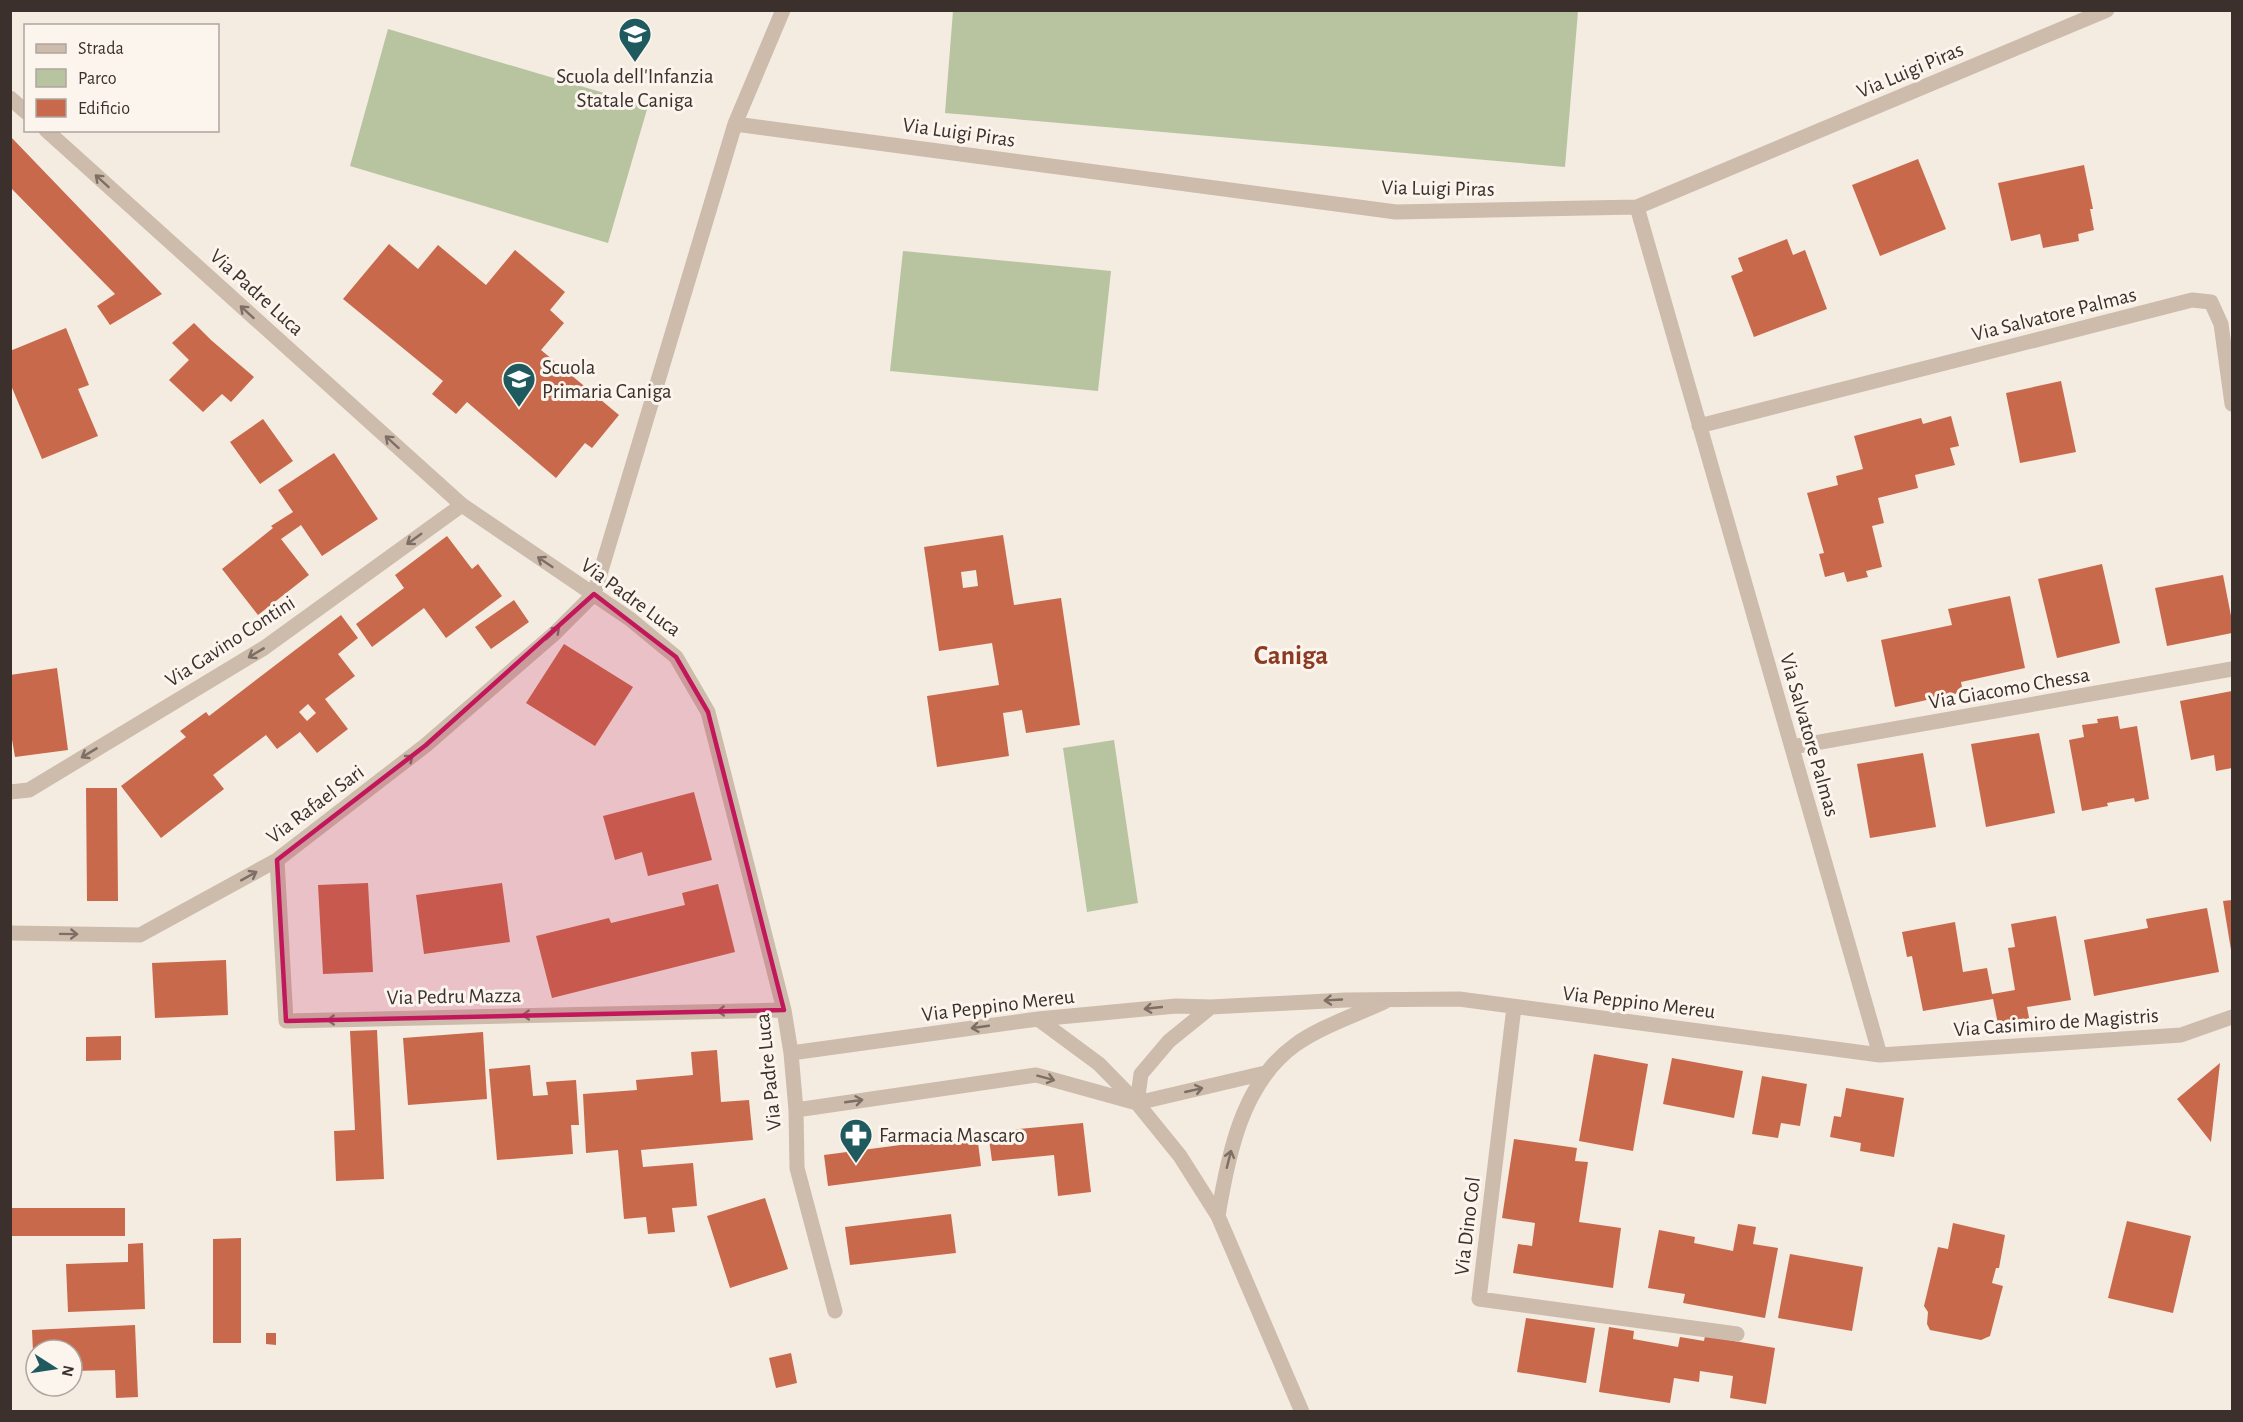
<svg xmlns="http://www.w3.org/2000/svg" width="2243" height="1422" viewBox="0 0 2243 1422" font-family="'Alegreya Sans',sans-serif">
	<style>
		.green { fill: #b8c4a0 }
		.building { fill: #c8694b; fill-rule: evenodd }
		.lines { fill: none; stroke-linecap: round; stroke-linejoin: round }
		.minor { stroke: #cdbbac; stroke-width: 15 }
		.oneway { stroke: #7d6f65 }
		.marked { fill: #c2185b; fill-opacity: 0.2; stroke: #c2185b; stroke-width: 4.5; stroke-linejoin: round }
		.labels { text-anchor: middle; stroke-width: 6; stroke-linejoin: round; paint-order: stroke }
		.street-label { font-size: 21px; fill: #3b302b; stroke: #fbf5ee }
		.poi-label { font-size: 21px; fill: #3b302b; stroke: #fbf5ee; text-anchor: start }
		.district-label { font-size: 27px; font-weight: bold; fill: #8c3b22; stroke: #fbf5ee }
	</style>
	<rect width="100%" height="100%" fill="#f4ebe1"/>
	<!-- green -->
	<path class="green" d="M953 11H1578L1565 167 945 113Z
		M388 29 648 106 608 243 350 166Z
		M903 251 1111 271 1098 391 890 371Z
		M1114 740 1138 903 1087 912 1063 748Z"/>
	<!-- building -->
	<path class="building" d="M10 136 162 294 110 325 97 306 115 294 10 187Z
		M1918 159 1946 229 1880 256 1852 185Z
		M2084 165 2093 209H2090L2094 230 2078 234 2079 241 2043 248 2040 234 2011 241 1998 183Z
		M1787 239 1793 255 1805 250 1827 309 1754 337 1731 276 1743 271 1738 258Z
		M389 244 418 269 438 245 486 285 515 250 565 292 550 310 564 323 541 350 619 415 592 448 585 443 556 478 467 402 456 414 432 394 443 381 343 299Z
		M194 323 211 340 254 377 231 402 222 394 203 412 169 380 189 360 172 343Z
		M66 328 89 385 78 389 98 436 42 459 10 383V351Z
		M2061 381 2076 452 2020 463 2006 393Z
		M1951 416 1959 446 1950 448 1955 465 1915 475 1918 488 1878 498 1884 523 1872 526 1882 567 1866 571 1868 577 1847 582 1844 572 1825 577 1819 554 1824 553 1807 493 1838 485 1836 476 1863 469 1854 436 1921 418 1923 424Z
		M263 419 293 461 260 484 230 442Z
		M334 453 378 519 322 556 301 525 281 539 309 575 258 615 222 569 273 528 271 526 293 512 278 490Z
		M1003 535 1014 605 1061 598 1080 725 1026 733 1022 710 1003 713 1009 756 937 767 927 696 999 685 992 643 939 651 924 547ZM976 570 978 586 963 588 961 572Z
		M447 536 472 569 478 564 502 596 446 638 424 608 372 647 356 624 404 588 395 575Z
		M2102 564 2120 643 2057 658 2038 579Z
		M2223 575 2232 621V633L2167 646 2155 588Z
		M2010 596 2025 668 1961 682 1963 692 1895 707 1881 640 1952 625 1948 609Z
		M514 600 529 622 491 649 475 627Z
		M341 615 358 638 338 654 355 676 325 699 348 729 317 753 300 732 277 749 266 735 213 775 224 789 161 838 121 786 186 737 180 731 206 712 209 716ZM308 704 316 713 307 721 299 712Z
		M564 644 633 687 595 746 526 703Z
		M57 668 68 750 15 757 10 728V675Z
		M2232 691V768L2216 771 2214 755 2191 760 2180 701Z
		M2118 716 2120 729 2137 726 2149 799 2135 802 2134 798 2107 803 2108 806 2082 811 2069 740 2084 737 2082 725 2098 723 2097 719Z
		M2039 733 2055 813 1986 827 1971 744Z
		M1923 753 1936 827 1870 838 1857 764Z
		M86 788H117L118 901H87Z
		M694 792 712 860 648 876 642 852 615 860 603 816Z
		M368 883 373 972 323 974 318 885Z
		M502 883 510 942 424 954 416 895Z
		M718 884 735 952 552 998 536 936 609 918 611 923 685 905 682 893Z
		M2232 900V950H2231L2223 901Z
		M2207 908 2219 972 2094 996 2084 940 2148 928 2146 919Z
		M2056 916 2071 1000 2027 1007 2030 1023 1999 1029 1993 999 1923 1011 1912 956 1907 957 1902 932 1955 922 1963 972 1987 968 1992 994 2015 990 2008 948 2015 947 2011 924Z
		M226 960 228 1015 155 1018 152 963Z
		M377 1030 384 1179 336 1181 334 1131 355 1130 350 1031Z
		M483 1032 487 1099 408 1105 403 1038Z
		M121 1036V1060L86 1061V1037Z
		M717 1050 721 1102 749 1100 753 1140 641 1150 643 1167 693 1163 697 1206 672 1208 675 1232 648 1234 646 1217 624 1219 618 1150 586 1153 583 1094 637 1090 636 1080 693 1075 691 1052Z
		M1594 1054 1648 1064 1633 1151 1579 1141Z
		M1672 1058 1743 1071 1734 1118 1663 1104Z
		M2220 1063 2211 1142 2177 1099Z
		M530 1065 533 1096 548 1095 546 1082 576 1080 579 1125H571L573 1154 497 1160 489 1069Z
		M1762 1076 1807 1084 1800 1126 1781 1123 1778 1138 1752 1134Z
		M1846 1088 1904 1098 1894 1157 1860 1151 1861 1143 1830 1137 1834 1116 1841 1117Z
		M1083 1123 1091 1192 1058 1196 1054 1155 992 1161 988 1132Z
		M977 1135 981 1166 828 1186 824 1155Z
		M1514 1139 1577 1148 1575 1161 1588 1162 1579 1222 1621 1228 1613 1288 1513 1273 1518 1244 1532 1246 1535 1223 1502 1218Z
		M765 1198 788 1269 730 1288 707 1216Z
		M10 1208H125V1236H10Z
		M951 1214 956 1253 850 1265 845 1227Z
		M2127 1221 2191 1236 2173 1313 2108 1298Z
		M1953 1223 2005 1235 1999 1268H1996L1992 1283 2003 1286 1990 1336 1981 1340 1930 1330 1927 1324 1928 1312 1924 1306 1938 1247 1948 1249Z
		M1738 1224 1756 1227 1753 1244 1778 1248 1765 1318 1683 1303 1685 1294 1648 1288 1659 1230 1695 1237 1694 1243 1733 1251Z
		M241 1238V1343H213V1239Z
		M143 1243 145 1309 68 1312 66 1264 128 1262V1244Z
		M1790 1254 1863 1267 1852 1331 1778 1318Z
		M1526 1318 1595 1328 1586 1383 1517 1372Z
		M135 1325 138 1397 116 1398 115 1370 72 1371V1350H36V1373H34L32 1330Z
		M1609 1327 1634 1331 1633 1339 1678 1347 1680 1337 1704 1341 1705 1336 1775 1348 1766 1404 1730 1398 1733 1376 1700 1371 1699 1382 1674 1378 1670 1403 1599 1392Z
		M266 1333H276V1345L266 1344Z
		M791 1353 797 1383 776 1388 769 1358Z"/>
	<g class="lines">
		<!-- minor -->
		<path class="minor" d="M10 98 26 112
			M735 124 1396 212 1637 207 2107 10
			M46 130 462 505 630 619 676 657 708 712 784 1010 791 1053 796 1110 797 1168 835 1311
			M1637 207 1880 1055
			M1699 426 2192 300 2211 302 2221 324 2232 404
			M1792 747 2232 669
			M10 792 29 790 264 648 462 505
			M277 860 286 1021 784 1010
			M10 933 140 935 277 860 426 745 555 633 594 594 735 124 783 10
			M1514 1007 1479 1299 1737 1334
			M1038 1019 1099 1064 1137 1103 1180 1156 1218 1216 1302 1412
			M791 1053 1038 1019 1176 1006 1211 1007 1346 1000 1459 999 1880 1055 2181 1035 2232 1017
			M1137 1103 1141 1074 1169 1041 1211 1007
			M796 1110 1036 1075 1137 1103 1265 1073
			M1218 1216C1228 1155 1242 1083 1295 1045 1319 1027 1359 1014 1386 1001"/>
	</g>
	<!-- one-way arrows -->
	<defs><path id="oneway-shaft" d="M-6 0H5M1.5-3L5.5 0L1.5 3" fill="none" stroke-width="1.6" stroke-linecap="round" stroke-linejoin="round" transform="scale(1.5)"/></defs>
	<g class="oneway">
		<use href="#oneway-shaft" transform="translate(102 181) rotate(-138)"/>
		<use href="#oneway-shaft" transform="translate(247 312) rotate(-138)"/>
		<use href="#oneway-shaft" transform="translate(392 442) rotate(-138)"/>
		<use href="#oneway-shaft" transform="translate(414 539) rotate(144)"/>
		<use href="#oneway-shaft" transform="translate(545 562) rotate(-146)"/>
		<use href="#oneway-shaft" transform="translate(553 633) rotate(-43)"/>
		<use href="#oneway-shaft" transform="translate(256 653) rotate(149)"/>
		<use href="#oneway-shaft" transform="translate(89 753) rotate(149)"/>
		<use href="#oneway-shaft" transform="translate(406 761) rotate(-38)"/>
		<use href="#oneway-shaft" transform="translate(249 876) rotate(-29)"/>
		<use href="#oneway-shaft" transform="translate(69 934) rotate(1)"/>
		<use href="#oneway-shaft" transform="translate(1333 1000) rotate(177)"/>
		<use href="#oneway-shaft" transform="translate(1153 1008) rotate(174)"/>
		<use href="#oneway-shaft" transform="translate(726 1011) rotate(179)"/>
		<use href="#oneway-shaft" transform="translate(531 1015) rotate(179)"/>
		<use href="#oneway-shaft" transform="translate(336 1020) rotate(179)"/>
		<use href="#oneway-shaft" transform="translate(980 1027) rotate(172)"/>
		<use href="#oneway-shaft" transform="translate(1046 1078) rotate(15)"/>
		<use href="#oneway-shaft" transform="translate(1194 1090) rotate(-13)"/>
		<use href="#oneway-shaft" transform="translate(854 1101) rotate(-8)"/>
		<use href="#oneway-shaft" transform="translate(1229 1159) rotate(-76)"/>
	</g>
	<!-- marked area -->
	<path class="marked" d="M594 594 676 657 708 712 784 1010 286 1021 277 860 426 745Z"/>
	<!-- icons -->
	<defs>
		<symbol id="school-pin" viewBox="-11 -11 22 30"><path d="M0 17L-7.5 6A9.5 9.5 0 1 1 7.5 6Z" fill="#1f5a5e" stroke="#fbf5ee"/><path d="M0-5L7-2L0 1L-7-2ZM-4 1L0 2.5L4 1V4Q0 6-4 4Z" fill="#fff"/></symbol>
		<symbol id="pharmacy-pin" viewBox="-11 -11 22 30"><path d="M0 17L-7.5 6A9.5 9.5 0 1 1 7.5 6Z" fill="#1f5a5e" stroke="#fbf5ee"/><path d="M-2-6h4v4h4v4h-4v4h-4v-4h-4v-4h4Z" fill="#fff"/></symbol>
	</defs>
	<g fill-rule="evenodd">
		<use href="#school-pin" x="616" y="15" width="38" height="52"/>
		<use href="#school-pin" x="500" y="360" width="38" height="52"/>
		<use href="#pharmacy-pin" x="837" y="1116" width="38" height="52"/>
	</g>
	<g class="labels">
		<!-- street labels -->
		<g class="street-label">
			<text transform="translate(1910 70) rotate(-23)" y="7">Via Luigi Piras</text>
			<text transform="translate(959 132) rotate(8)" y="7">Via Luigi Piras</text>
			<text transform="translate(1438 188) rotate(1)" y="7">Via Luigi Piras</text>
			<text transform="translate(257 292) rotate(42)" y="7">Via Padre Luca</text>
			<text transform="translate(2054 314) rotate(-14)" y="7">Via Salvatore Palmas</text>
			<text transform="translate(631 597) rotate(36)" y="7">Via Padre Luca</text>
			<text transform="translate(230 641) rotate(-33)" y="7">Via Gavino Contini</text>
			<text transform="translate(2009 688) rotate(-10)" y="7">Via Giacomo Chessa</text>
			<text transform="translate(1810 735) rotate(74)" y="7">Via Salvatore Palmas</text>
			<text transform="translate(315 804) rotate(-37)" y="7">Via Rafael Sari</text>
			<text transform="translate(454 996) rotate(-1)" y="7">Via Pedru Mazza</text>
			<text transform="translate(1639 1002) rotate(7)" y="7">Via Peppino Mereu</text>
			<text transform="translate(998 1005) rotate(-7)" y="7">Via Peppino Mereu</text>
			<text transform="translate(2056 1022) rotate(-4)" y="7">Via Casimiro de Magistris</text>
			<text transform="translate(768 1072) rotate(-96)" y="7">Via Padre Luca</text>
			<text transform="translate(1467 1226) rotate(-83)" y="7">Via Dino Col</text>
		</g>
		<!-- poi labels -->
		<g class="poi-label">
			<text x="635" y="83" text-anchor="middle">Scuola dell'Infanzia<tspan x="635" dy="24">Statale Caniga</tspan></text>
			<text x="542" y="374">Scuola<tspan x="542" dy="24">Primaria Caniga</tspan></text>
			<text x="879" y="1142">Farmacia Mascaro</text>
		</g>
		<!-- district labels -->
		<g class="district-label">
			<text x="1291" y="664">Caniga</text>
		</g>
	</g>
	<!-- border -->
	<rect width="2243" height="1422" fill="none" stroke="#3b302b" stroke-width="24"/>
	<!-- legend -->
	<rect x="24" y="24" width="195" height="108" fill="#fbf5ee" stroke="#aea6a0" stroke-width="1.5"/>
	<rect x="36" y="44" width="30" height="9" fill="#cdbbac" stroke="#aea6a0" stroke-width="1.5"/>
	<text x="78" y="54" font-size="18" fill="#3b302b">Strada</text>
	<rect x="36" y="69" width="30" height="18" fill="#b8c4a0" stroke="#aea6a0" stroke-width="1.5"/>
	<text x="78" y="84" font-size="18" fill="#3b302b">Parco</text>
	<rect x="36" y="99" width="30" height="18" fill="#c8694b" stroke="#aea6a0" stroke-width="1.5"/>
	<text x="78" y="114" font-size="18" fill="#3b302b">Edificio</text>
	<!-- north arrow -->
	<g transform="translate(54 1368) rotate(102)"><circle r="28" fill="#fbf5ee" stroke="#aea6a0" stroke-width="1.5"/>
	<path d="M0-4.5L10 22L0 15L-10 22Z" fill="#1f5a5e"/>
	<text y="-9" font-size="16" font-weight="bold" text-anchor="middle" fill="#3b302b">N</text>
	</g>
</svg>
